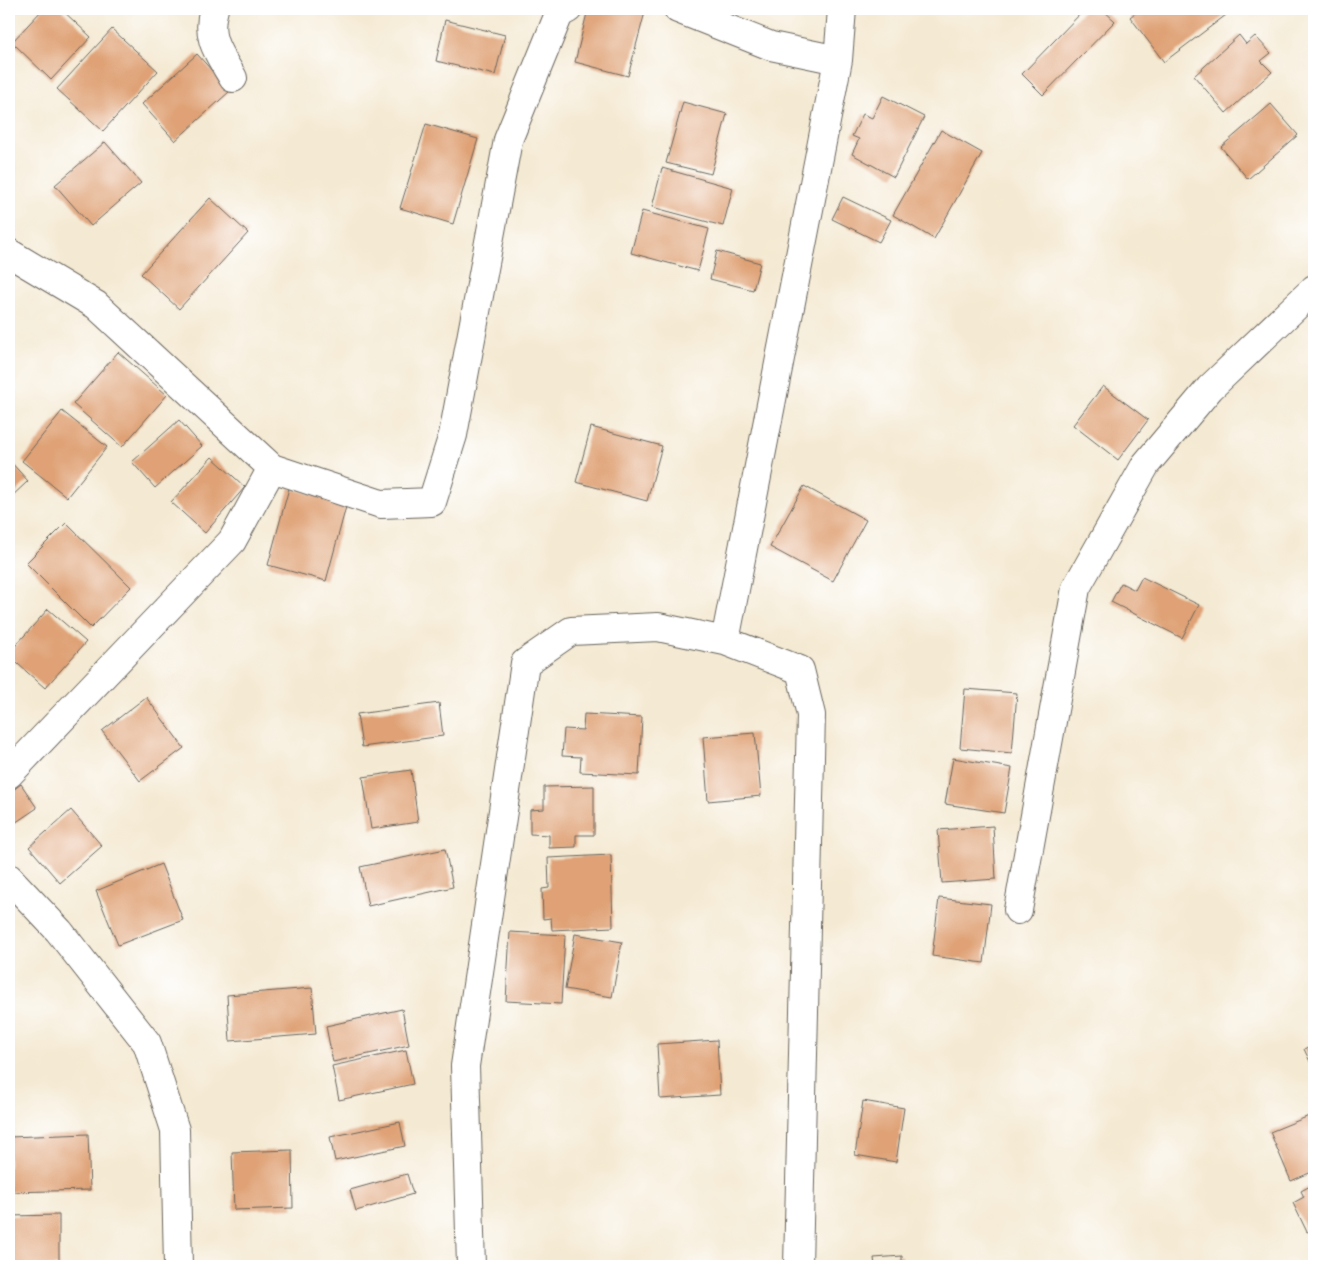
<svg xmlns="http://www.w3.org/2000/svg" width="1323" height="1275" viewBox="0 0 1323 1275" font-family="'IM FELL Great Primer',serif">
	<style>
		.building { fill: #dfa175 }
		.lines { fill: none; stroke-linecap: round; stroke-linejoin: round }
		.minor-casing { stroke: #68645c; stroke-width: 30 }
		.minor { stroke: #fff; stroke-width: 28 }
	</style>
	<rect width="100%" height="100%" fill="#fff"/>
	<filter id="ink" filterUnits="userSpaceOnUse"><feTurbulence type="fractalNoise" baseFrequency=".02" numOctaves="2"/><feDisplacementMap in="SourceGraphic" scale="10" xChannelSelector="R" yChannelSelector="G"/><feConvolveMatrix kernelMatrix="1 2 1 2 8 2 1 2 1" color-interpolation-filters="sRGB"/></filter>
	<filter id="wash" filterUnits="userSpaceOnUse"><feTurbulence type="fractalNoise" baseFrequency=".0096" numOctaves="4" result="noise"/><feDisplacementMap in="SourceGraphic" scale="20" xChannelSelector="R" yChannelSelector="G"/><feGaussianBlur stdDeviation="1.12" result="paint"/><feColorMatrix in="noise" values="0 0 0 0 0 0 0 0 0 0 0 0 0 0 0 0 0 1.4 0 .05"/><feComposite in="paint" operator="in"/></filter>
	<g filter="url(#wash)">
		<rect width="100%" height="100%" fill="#f4e9d2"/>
		<g id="blocks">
			<!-- building -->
			<path class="building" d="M43 9H61L91 37 51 80 12 42Z
				M588 9H631L645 12 628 76 575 62Z
				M1085 9H1102L1115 21 1043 95 1022 74Z
				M1140 9H1222L1226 15 1164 62 1130 17Z
				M445 20 505 35 495 75 436 61Z
				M112 29 158 71 103 131 57 89Z
				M1239 35 1246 44 1255 36 1271 53 1261 61 1272 72 1226 113 1194 76Z
				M197 54 230 91 175 141 142 104Z
				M883 96 924 117 894 177 852 154 859 139 852 136 863 114 872 118Z
				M683 102 727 114 711 174 666 163Z
				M1271 104 1298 135 1248 179 1221 147Z
				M426 124 478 139 453 224 400 208Z
				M941 130 982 153 934 239 893 215Z
				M105 142 141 183 91 226 55 185Z
				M662 168 733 188 723 226 652 207Z
				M843 197 891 220 879 242 832 219Z
				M210 198 248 233 179 309 141 274Z
				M642 211 709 229 698 271 631 253Z
				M717 251 760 263 753 290 710 279Z
				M118 352 167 395 122 447 73 404Z
				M1103 386 1148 420 1118 460 1073 425Z
				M62 411 107 447 67 497 22 461Z
				M179 420 202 446 155 488 132 462Z
				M591 427 662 446 647 501 576 482Z
				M212 457 245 487 205 533 171 502Z
				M9 460 28 481 9 499Z
				M804 486 866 520 833 581 770 547Z
				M289 488 347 503 326 581 268 565Z
				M66 523 131 587 91 628 26 563Z
				M1142 577 1199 605 1182 638 1111 602 1121 583 1135 590Z
				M48 609 86 642 45 688 9 656V653Z
				M965 689 1017 693 1012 753 960 748Z
				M146 697 184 748 140 781 102 731Z
				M439 703 443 736 362 747 357 714Z
				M584 714 642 717 639 775 580 772 581 757 562 756 564 729 583 730Z
				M755 733 761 796 708 801 703 737Z
				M953 758 1012 768 1004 813 945 804Z
				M411 770 418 822 371 829 363 777Z
				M21 784 37 808 9 827V793Z
				M594 786V835H576V847L549 848V835L530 834V810L544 809V787Z
				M71 810 102 846 60 883 29 847Z
				M993 826 996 879 942 883 938 830Z
				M445 849 453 887 368 906 360 867Z
				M611 855 613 927 552 930 551 918 543 919 542 889 549 888 548 858Z
				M161 864 183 920 118 945 96 891Z
				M939 898 991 904 984 963 932 956Z
				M510 932 565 935 561 1004 506 1001Z
				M575 934 622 942 612 997 565 989Z
				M312 988 316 1034 230 1041 227 995Z
				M402 1009 409 1045 333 1062 326 1026Z
				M717 1040 720 1095 660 1099 657 1044Z
				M1314 1044V1070L1304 1049Z
				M406 1050 413 1084 339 1100 332 1066Z
				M863 1101 904 1108 896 1162 855 1155Z
				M1309 1116 1314 1127V1171L1291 1181 1270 1132Z
				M400 1122 405 1146 335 1161 330 1137Z
				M88 1134 90 1190 9 1192V1137Z
				M292 1150 293 1208 234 1210 232 1152Z
				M407 1174 413 1194 356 1211 350 1190Z
				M1314 1184V1229L1307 1232 1293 1203 1304 1197 1301 1191Z
				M59 1215V1266H9V1216Z
				M902 1256V1266H875L874 1258Z"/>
		</g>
	</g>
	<g filter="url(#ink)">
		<use href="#blocks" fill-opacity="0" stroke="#68645c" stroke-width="1"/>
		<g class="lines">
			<defs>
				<path id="minor" d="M214 9C205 38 219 54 233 78
					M678 9 771 46 838 60
					M9 253 96 305 272 468 232 541 9 774
					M272 468 381 504 432 502 453 435 508 140 559 14 568 9
					M725 641 800 670 811 715 798 1266
					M9 878 59 931 147 1043 175 1130 178 1266
					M1018 910 1076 588 1146 464 1210 388 1314 289
					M471 1266 465 1066 525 663 571 631 658 627 725 641 838 60 842 9"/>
			</defs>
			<!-- minor casing -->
			<use href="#minor" class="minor-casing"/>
			<!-- minor -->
			<use href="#minor" class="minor"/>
		</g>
	</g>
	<!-- margin -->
	<rect width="1323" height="1275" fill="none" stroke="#fff" stroke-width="30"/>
</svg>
